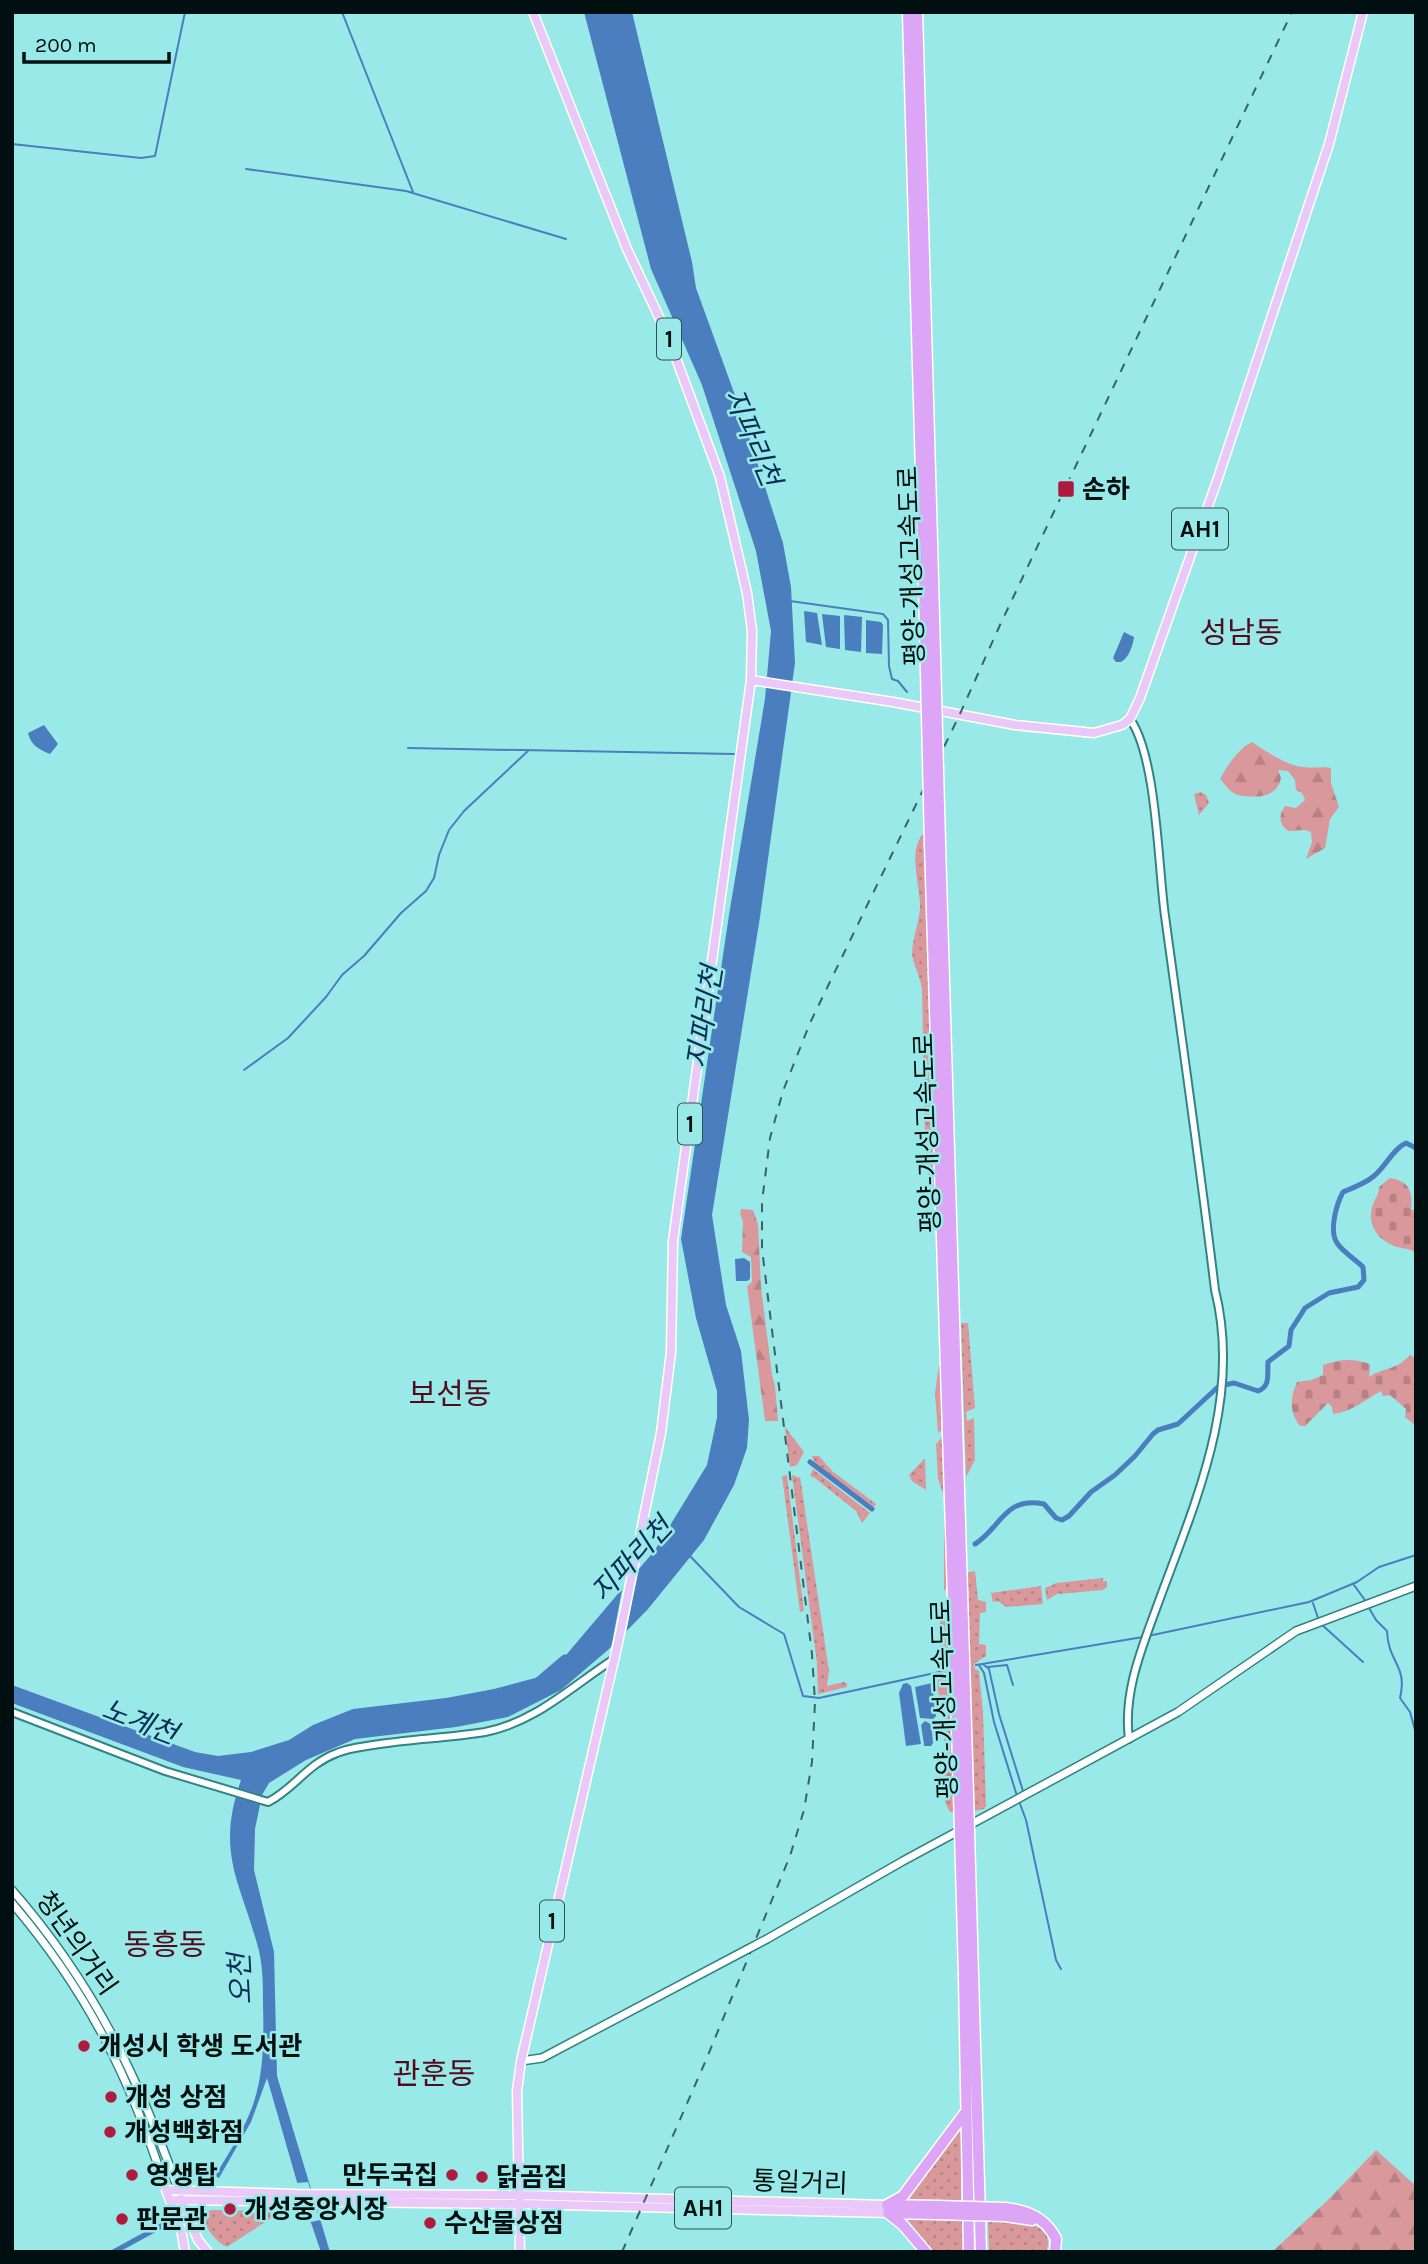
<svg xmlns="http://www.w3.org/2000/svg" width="1428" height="2264" viewBox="0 0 1428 2264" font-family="Karla,'Noto Sans KR',sans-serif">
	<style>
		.grass { fill: url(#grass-dots) }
		.forest { fill: url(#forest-firs) }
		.cemetery { fill: url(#cemetery-stones) }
		.water { fill: #4a7ebe }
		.pier { fill: #99e9e8 }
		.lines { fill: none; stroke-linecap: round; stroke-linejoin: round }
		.stream { stroke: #4a7ebe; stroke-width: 2 }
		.canal { stroke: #4a7ebe; stroke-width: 5 }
		.river { stroke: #4a7ebe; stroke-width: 9 }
		.tertiary-casing { stroke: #328484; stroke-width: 10 }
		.secondary-casing { stroke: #328484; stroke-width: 10 }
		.primary-casing { stroke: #fff; stroke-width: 11 }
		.motorway-casing { stroke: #fff; stroke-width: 13 }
		.tertiary { stroke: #fff; stroke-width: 6 }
		.secondary { stroke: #fff; stroke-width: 7 }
		.primary { stroke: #eac9f9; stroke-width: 8 }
		.motorway { stroke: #dca5f5; stroke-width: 10 }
		.rail { stroke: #3b6363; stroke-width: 2; stroke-dasharray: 9 9; stroke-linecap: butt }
		.secondary-bridge-casing { stroke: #328484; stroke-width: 10; stroke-linecap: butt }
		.motorway-bridge-casing { stroke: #fff; stroke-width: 13; stroke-linecap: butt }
		.secondary-bridge { stroke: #fff; stroke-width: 7 }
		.motorway-bridge { stroke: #dca5f5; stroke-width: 10 }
		.poi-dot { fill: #af1b3f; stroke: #99e9e8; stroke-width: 2.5 }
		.labels { text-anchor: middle; stroke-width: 5; stroke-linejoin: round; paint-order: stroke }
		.shield { fill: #99e9e8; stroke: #2e5151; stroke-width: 2 }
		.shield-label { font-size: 24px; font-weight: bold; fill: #001010 }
		.poi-label { font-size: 26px; font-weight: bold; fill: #001010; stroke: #99e9e8; text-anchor: start }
		.street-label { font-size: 26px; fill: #001010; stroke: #99e9e8 }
		.water-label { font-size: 28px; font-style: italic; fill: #082e58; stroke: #99e9e8 }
		.quarter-label { font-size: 30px; fill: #510b1a; stroke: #99e9e8 }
	</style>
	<defs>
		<pattern id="grass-dots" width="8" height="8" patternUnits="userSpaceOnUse" patternTransform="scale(1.75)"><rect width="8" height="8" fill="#d8989c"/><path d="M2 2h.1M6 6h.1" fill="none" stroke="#b88285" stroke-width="1.8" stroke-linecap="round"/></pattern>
		<pattern id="forest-firs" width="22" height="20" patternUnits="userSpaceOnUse" patternTransform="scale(1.75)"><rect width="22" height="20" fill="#d8989c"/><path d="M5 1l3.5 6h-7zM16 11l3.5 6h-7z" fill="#b88285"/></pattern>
		<pattern id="cemetery-stones" width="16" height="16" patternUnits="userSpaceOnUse" patternTransform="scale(1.75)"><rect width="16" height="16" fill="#d8989c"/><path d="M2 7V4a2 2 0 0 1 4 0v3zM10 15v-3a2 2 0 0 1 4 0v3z" fill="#b88285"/></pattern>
	</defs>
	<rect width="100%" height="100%" fill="#99e9e8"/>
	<!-- grass -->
	<path class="grass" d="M1201 792 1206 795 1209 803 1199 815 1194 794Z
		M925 832 938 1194 935 1195 934 1187 929 1181 925 1143 922 990C921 977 912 963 912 952 913 937 919 923 920 908 921 887 906 849 925 832Z
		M961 1323H968L975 1408 966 1412 967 1421 974 1418 975 1460 966 1477Z
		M943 1361V1429L938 1433 935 1393 939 1365Z
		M785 1427 804 1452 797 1465 790 1467Z
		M943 1436 948 1586 944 1591V1496L938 1479 936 1444Z
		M812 1456H819L832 1471 876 1504 874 1507 815 1464Z
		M925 1458 926 1490 912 1481 909 1475Z
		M813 1469 870 1513 862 1523 856 1511 815 1478 810 1476Z
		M787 1475 804 1611 800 1612 782 1476Z
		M792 1475 800 1478 801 1483 829 1671 827 1686 843 1682 847 1683V1687L818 1694 817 1663Z
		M975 1571 978 1600 986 1602V1612L980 1613 979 1644 986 1645V1656L974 1664 975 1669 979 1671 983 1713 986 1806 984 1809 974 1811 967 1573Z
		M1103 1578V1581H1107V1587L1103 1590 1057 1594 1047 1600 1045 1588 1057 1583Z
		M1041 1586 1043 1604 1006 1607 998 1601 993 1602 991 1593Z
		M948 1595 954 1812H950L945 1802 944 1726 937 1685 939 1677 945 1675 940 1651V1612L941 1606Z
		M961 2129V2201L904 2199Z
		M211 2210 274 2211 276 2215 227 2247C215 2241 204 2228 204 2214Z
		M906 2219 963 2221 964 2252H932Z
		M988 2222C1007 2222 1059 2218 1046 2252H989Z"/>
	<!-- forest -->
	<path class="forest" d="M1252 742C1265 751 1288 766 1303 767 1313 769 1322 766 1331 768V783L1339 807 1330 819 1325 848 1306 859 1312 842 1311 832 1305 830 1288 831C1279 824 1278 816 1285 806L1296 808 1305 800 1302 793 1296 790 1295 780 1288 771 1278 770 1281 778C1277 799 1254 798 1238 795 1230 793 1225 784 1220 779 1227 766 1239 748 1252 742Z
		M741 1209 753 1210 758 1224 761 1287 772 1375 775 1386 778 1421H765L747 1286 752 1282 751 1257 742 1252 743 1221 740 1214Z
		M1376 2150 1416 2186V2252H1272L1328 2200Z"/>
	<!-- cemetery -->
	<path class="cemetery" d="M1390 1178C1410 1181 1413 1193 1411 1209L1416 1212V1253C1408 1247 1398 1249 1390 1244 1375 1236 1368 1223 1372 1207 1374 1199 1379 1196 1379 1187Z
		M1410 1355 1416 1359V1426L1405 1417 1406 1409 1390 1395 1383 1396 1381 1391C1366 1399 1352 1412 1333 1414L1332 1407 1328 1403 1305 1426H1300C1289 1411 1290 1398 1297 1382L1311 1380 1323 1375V1365C1341 1359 1352 1358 1370 1364L1369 1377C1386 1366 1396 1371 1410 1355Z"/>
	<!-- water -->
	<path class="water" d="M584 12H632L692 262 696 288 740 409 783 543 791 587 795 663 760 917 712 1215 726 1305 741 1351 749 1420 747 1448 734 1485 704 1540 648 1609 609 1649 561 1690 508 1717 456 1727 355 1739 306 1760 269 1783 262 1795 255 1829 254 1870 274 1952 277 2076 330 2252H321L297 2182 267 2078 251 2122 219 2178 215 2176C227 2156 240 2136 249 2115 264 2081 264 2041 263 2004 263 1987 263 1968 259 1951 241 1882 215 1854 241 1780L183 1767 12 1703V1685L195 1752 218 1756 251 1752 289 1740 313 1725 353 1709 446 1698 494 1689 550 1674 655 1550 707 1465 717 1418V1391L696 1318 681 1239 729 915 765 699 771 631 756 551 702 385 651 269Z
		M804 611 817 613 822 645 806 642Z
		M822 614 840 616V649L826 647Z
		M844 615 862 617 861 652 845 650Z
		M866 620 881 622 883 625 882 654 866 653Z
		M1124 632 1134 637C1133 645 1129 658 1121 662H1116L1113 658Z
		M44 725 58 744 50 754C38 749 31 745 28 733Z
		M744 1258 750 1262V1279L747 1281H736L735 1259Z
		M907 1683 911 1686 921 1744 906 1746 899 1693 903 1684Z
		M932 1683 936 1716 933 1719 920 1718 915 1687Z
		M925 1721 931 1724 933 1743 931 1746H924V1744L921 1725Z
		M163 2222 165 2227 119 2252H108Z"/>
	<!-- pier -->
	<path class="pier" d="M639 1567 626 1633 611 1648 623 1585Z
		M308 2182 320 2220 311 2222 297 2183Z"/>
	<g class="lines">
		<!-- stream -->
		<path class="stream" d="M342 12 413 192
			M12 144 141 158 155 156 185 12
			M246 169 406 191 566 239
			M790 601 883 614 888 620 889 666 892 679 898 681 907 692
			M408 748 734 754
			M244 1070 288 1038 326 997 342 975 364 956 401 913 426 891 434 878 439 855 449 830 464 811 529 750
			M690 1556 739 1607 784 1634 803 1696 819 1698 944 1671
			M1354 1585 1367 1603
			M1313 1603 1318 1618
			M1369 1608 1376 1620 1387 1631C1388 1663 1408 1665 1400 1698L1410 1712 1416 1734
			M1320 1623 1363 1662
			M1148 1636 1309 1602 1357 1582 1379 1567 1416 1555
			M976 1665 1143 1637
			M979 1665 984 1673 994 1722 1017 1796
			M984 1665 989 1669 999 1714 1023 1791
			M988 1667 1007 1665 1013 1685
			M1019 1801 1026 1820 1056 1960 1061 1969"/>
		<!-- canal -->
		<path class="canal" d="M810 1462 872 1509
			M975 1544C1001 1528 1004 1496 1044 1504L1056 1518 1062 1520 1069 1516 1091 1492 1115 1475 1135 1456 1153 1434 1158 1430 1178 1424 1219 1386 1234 1383 1258 1391C1271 1386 1267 1374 1268 1362L1289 1346 1291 1330 1305 1308 1329 1293 1358 1287 1364 1280 1363 1267C1355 1259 1344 1253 1337 1243 1329 1231 1336 1205 1343 1192 1353 1188 1366 1183 1374 1176 1386 1166 1393 1149 1406 1143L1416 1148"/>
		<!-- river -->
		<path class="river" d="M538 1682 565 1659"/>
		<defs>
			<path id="tertiary" d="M12 1712 165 1771 268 1802C294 1789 307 1764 337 1753 348 1748 361 1747 373 1745 410 1739 448 1738 485 1732 536 1722 572 1686 614 1659
				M1129 1739C1123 1694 1141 1650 1156 1609 1193 1507 1243 1401 1215 1290 1200 1165 1182 1041 1165 916 1158 867 1157 757 1130 719"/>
			<path id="secondary" d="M12 1890C93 1983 137 2074 178 2189
				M12 1903C88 1992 131 2079 166 2190
				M767 1939 903 1861 1178 1712 1296 1631 1416 1586
				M521 2061 542 2058 748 1949"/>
			<path id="primary" d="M751 680 893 702 1015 725 1094 733 1122 725 1130 719 1140 698 1218 478 1329 144 1363 12
				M181 2199 198 2240 207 2251
				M170 2200 519 2204 888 2213
				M185 2252 181 2229 166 2190 296 2194 520 2195 887 2205
				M520 2252 517 2091 521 2061 618 1643 661 1433 671 1352 673 1241 751 680 752 631 747 593 720 477 667 334 627 249 533 12"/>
			<path id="motorway" d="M908 12 923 542
				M917 12 932 542
				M930 845 959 1794
				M940 845 968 1795
				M964 1975 969 2252
				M973 1976 981 2252
				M887 2205 903 2196 965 2113
				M891 2205 937 2206
				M1005 2208C1027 2210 1046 2218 1056 2239L1055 2252
				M888 2213 903 2225 926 2252
				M888 2213 936 2214
				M1005 2216 1032 2220"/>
		</defs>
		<!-- tertiary casing -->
		<use href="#tertiary" class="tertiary-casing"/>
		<!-- secondary casing -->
		<use href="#secondary" class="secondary-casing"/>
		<!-- primary casing -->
		<use href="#primary" class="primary-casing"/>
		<!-- motorway casing -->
		<use href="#motorway" class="motorway-casing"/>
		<!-- tertiary -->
		<use href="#tertiary" class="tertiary"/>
		<!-- secondary -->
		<use href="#secondary" class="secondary"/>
		<!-- primary -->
		<use href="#primary" class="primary"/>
		<!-- motorway -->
		<use href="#motorway" class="motorway"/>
		<!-- rail -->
		<path class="rail" d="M622 2252 706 2060 790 1856 804 1810 812 1762 815 1702 812 1654 762 1249V1202L770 1138 783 1091 810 1023 959 716 1000 625 1292 12"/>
		<defs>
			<path id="secondary-bridge" d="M748 1949 767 1939"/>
			<path id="motorway-bridge" d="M923 542 930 845
				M932 542 940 845
				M959 1794 964 1975
				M968 1795 973 1976
				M937 2206 1005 2208
				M936 2214 1005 2216"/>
		</defs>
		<!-- secondary-bridge casing -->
		<use href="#secondary-bridge" class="secondary-bridge-casing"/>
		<!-- motorway-bridge casing -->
		<use href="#motorway-bridge" class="motorway-bridge-casing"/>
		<!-- secondary-bridge -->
		<use href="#secondary-bridge" class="secondary-bridge"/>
		<!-- motorway-bridge -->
		<use href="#motorway-bridge" class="motorway-bridge"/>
	</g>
	<!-- markers -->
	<g class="poi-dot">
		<rect x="1057" y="480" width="18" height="18" rx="3.5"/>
		<circle cx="84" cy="2046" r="7"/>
		<circle cx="111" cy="2097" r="7"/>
		<circle cx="110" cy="2132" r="7"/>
		<circle cx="132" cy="2175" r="7"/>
		<circle cx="452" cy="2175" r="7"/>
		<circle cx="482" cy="2177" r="7"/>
		<circle cx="230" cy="2209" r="7"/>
		<circle cx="122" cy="2219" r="7"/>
		<circle cx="430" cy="2223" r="7"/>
	</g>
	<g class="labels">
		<!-- shield labels -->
		<g class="shield">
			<rect x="657" y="318.5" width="24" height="41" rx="5"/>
			<rect x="1172" y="508.5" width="56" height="41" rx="5"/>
			<rect x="678" y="1103.5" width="24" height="41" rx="5"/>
			<rect x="540" y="1900.5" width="24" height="41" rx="5"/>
			<rect x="675" y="2187.5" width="56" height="41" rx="5"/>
		</g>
		<g class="shield-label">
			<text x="669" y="347">1</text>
			<text x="1200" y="537">AH1</text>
			<text x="690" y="1132">1</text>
			<text x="552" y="1929">1</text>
			<text x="703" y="2216">AH1</text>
		</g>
		<!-- poi labels -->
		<g class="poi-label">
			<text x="1082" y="498">손하</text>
			<text x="98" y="2055">개성시 학생 도서관</text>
			<text x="125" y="2106">개성 상점</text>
			<text x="124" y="2141">개성백화점</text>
			<text x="146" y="2184">영생탑</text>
			<text x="438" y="2184" text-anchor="end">만두국집</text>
			<text x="496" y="2186">닭곰집</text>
			<text x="244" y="2218">개성중앙시장</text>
			<text x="136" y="2228">판문관</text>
			<text x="444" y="2232">수산물상점</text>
		</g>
		<!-- street labels -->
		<g class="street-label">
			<text transform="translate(911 566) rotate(-92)" y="9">평양-개성고속도로</text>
			<text transform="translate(927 1133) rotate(-92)" y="9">평양-개성고속도로</text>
			<text transform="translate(944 1699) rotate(-92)" y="9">평양-개성고속도로</text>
			<text transform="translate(77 1943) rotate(55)" y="9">청년의거리</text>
			<text transform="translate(800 2182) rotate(2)" y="9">통일거리</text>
		</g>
		<!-- water labels -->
		<g class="water-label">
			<text transform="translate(753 437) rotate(67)" y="10">지파리천</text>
			<text transform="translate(704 1017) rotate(-81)" y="10">지파리천</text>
			<text transform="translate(631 1559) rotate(-47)" y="10">지파리천</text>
			<text transform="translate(140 1721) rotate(21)" y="10">노계천</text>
			<text transform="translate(240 1979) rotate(-93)" y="10">오천</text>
		</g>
		<!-- quarter labels -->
		<g class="quarter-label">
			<text x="1241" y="643">성남동</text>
			<text x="450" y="1404">보선동</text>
			<text x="165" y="1955">동흥동</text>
			<text x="434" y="2084">관훈동</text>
		</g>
	</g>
	<!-- border -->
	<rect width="1428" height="2264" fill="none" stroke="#001010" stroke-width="28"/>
	<!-- scale -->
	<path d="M24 52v10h145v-10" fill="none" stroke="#001010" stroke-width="3.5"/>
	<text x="35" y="52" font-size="21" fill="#001010" stroke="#99e9e8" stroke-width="5" paint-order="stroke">200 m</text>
</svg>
